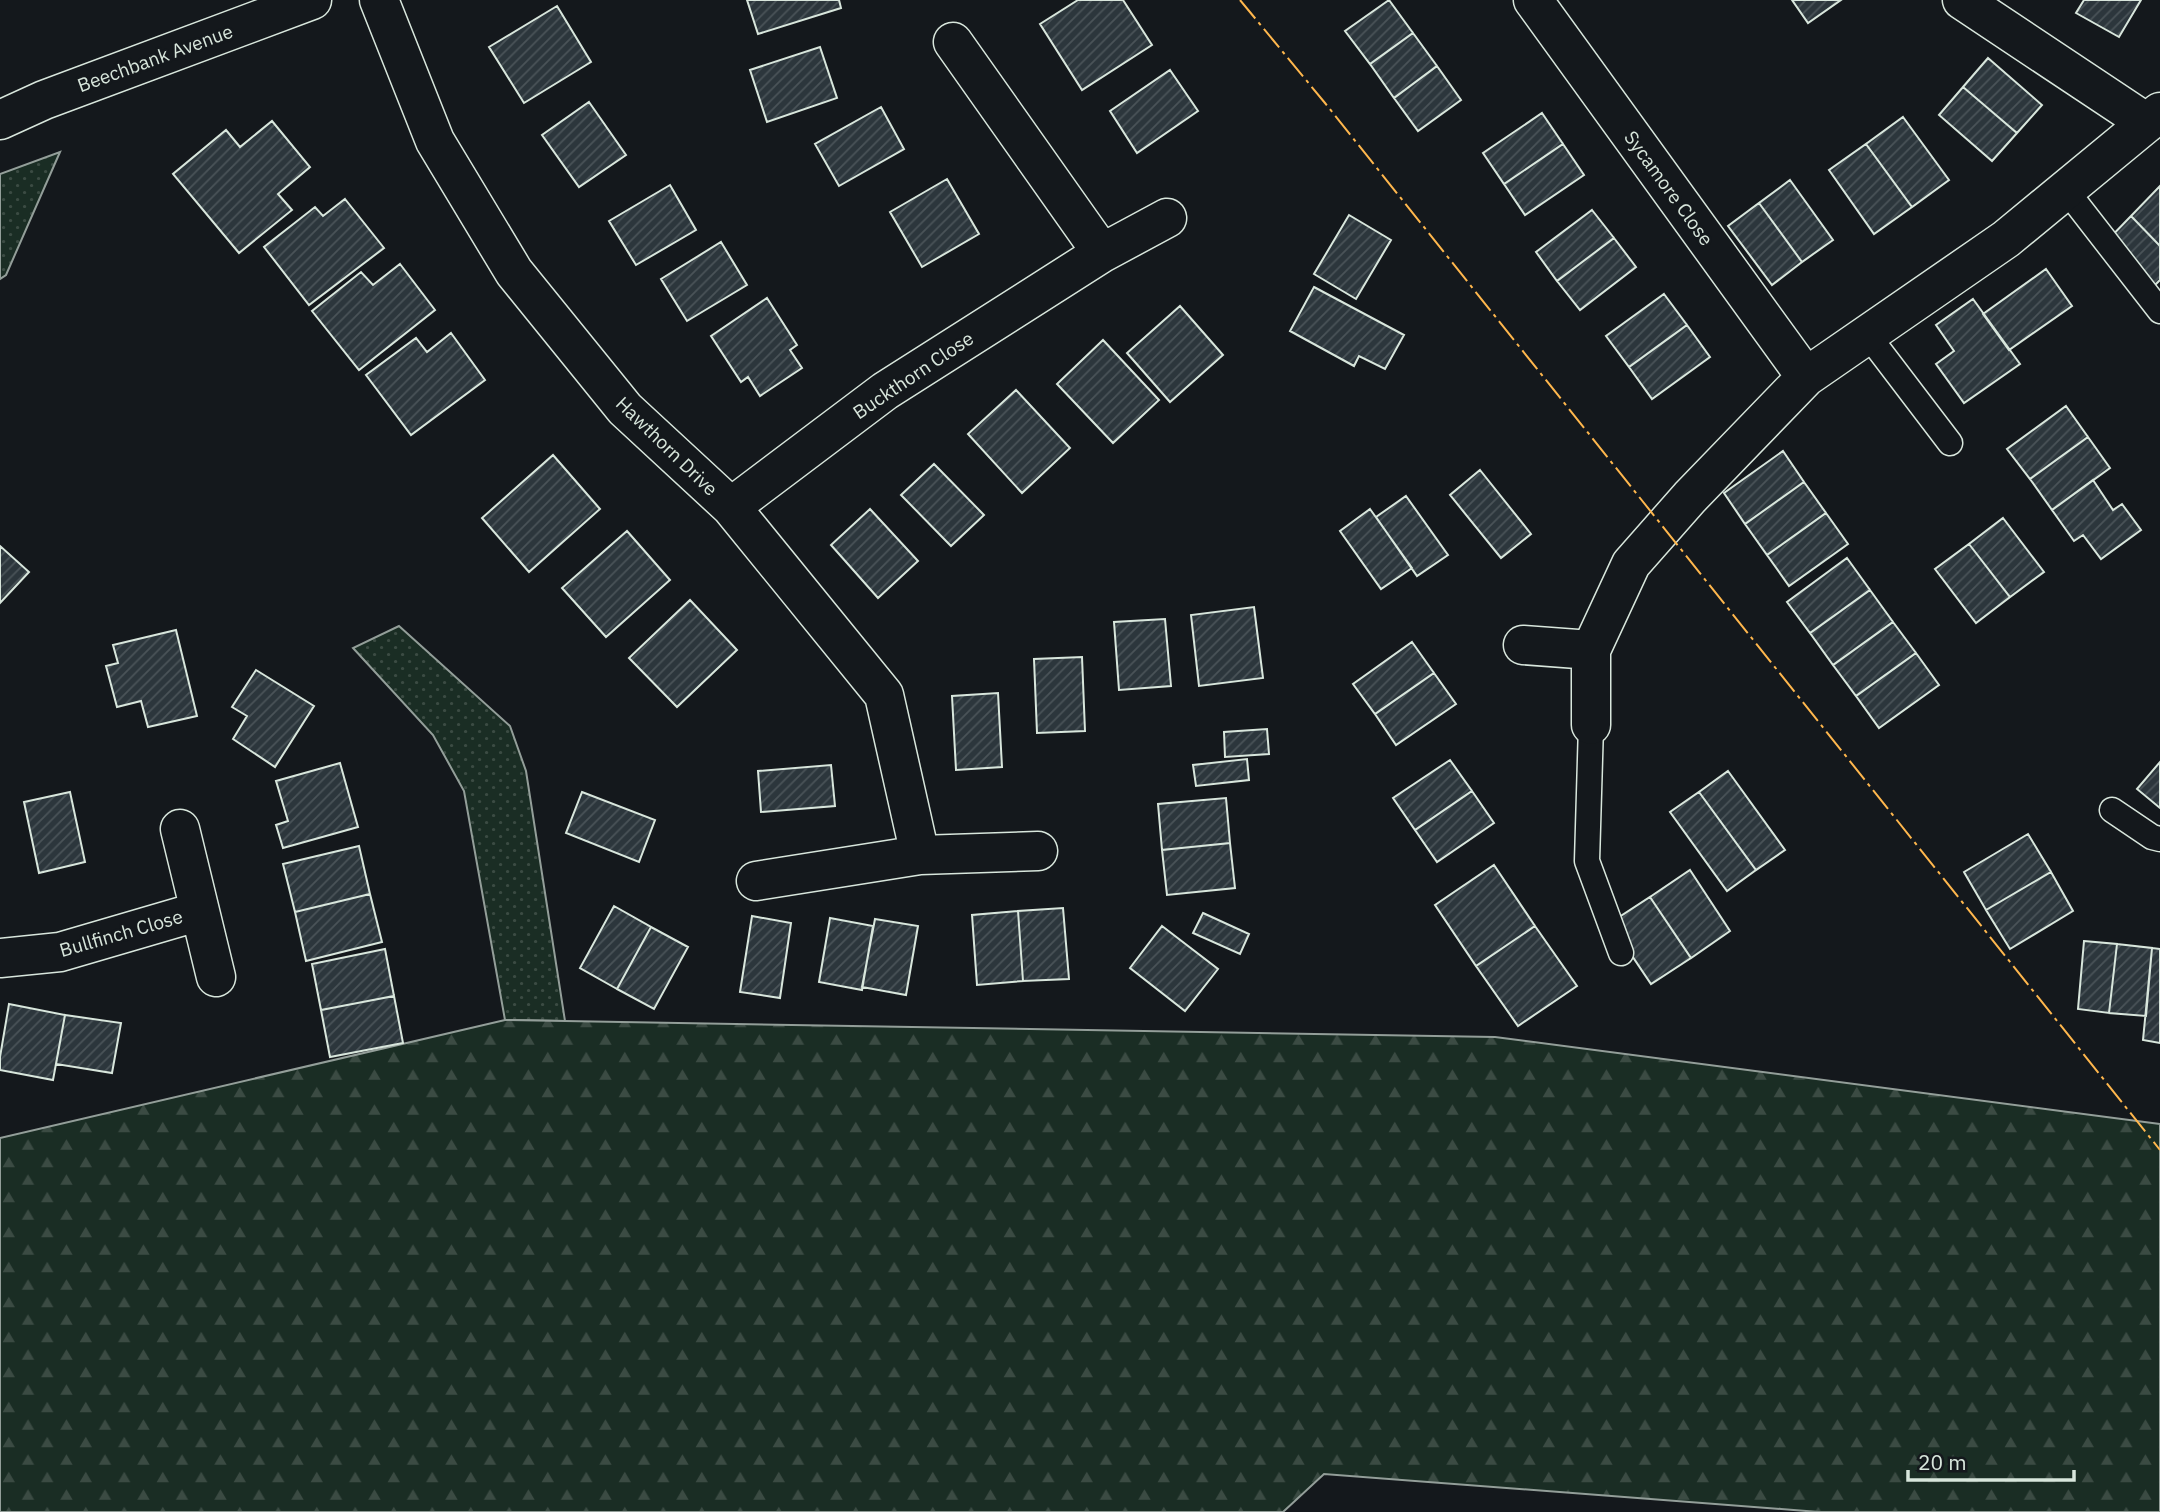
<svg xmlns="http://www.w3.org/2000/svg" width="2160" height="1512" viewBox="0 0 2160 1512" font-family="'IBM Plex Sans',sans-serif">
	<style>
		.grass { fill: url(#grass-dots); stroke: #939e99; stroke-width: 2 }
		.forest { fill: url(#forest-firs); stroke: #939e99; stroke-width: 2 }
		.building { fill: url(#building-hatch); stroke: #d8e6dc; stroke-width: 2 }
		.lines { fill: none; stroke-linecap: round; stroke-linejoin: round }
		.service-casing { stroke: #d8e6dc; stroke-width: 27 }
		.minor-casing { stroke: #d8e6dc; stroke-width: 41 }
		.service { stroke: #14181c; stroke-width: 24 }
		.minor { stroke: #14181c; stroke-width: 38 }
		.power { stroke: #ffb74d; stroke-width: 2; stroke-dasharray: 24 5 3.5 5; stroke-linecap: butt }
		.labels { text-anchor: middle; stroke-width: 5; stroke-linejoin: round; paint-order: stroke }
		.street-label { font-size: 19px; fill: #d8e6dc; stroke: #14181c }
	</style>
	<defs>
		<pattern id="grass-dots" width="8" height="8" patternUnits="userSpaceOnUse" patternTransform="scale(1.75)"><rect width="8" height="8" fill="#1a2d24"/><path d="M2 2h.1M6 6h.1" fill="none" stroke="#3b4b43" stroke-width="1.8" stroke-linecap="round"/></pattern>
		<pattern id="forest-firs" width="22" height="20" patternUnits="userSpaceOnUse" patternTransform="scale(1.75)"><rect width="22" height="20" fill="#1a2d24"/><path d="M5 1l3.5 6h-7zM16 11l3.5 6h-7z" fill="#3b4b43"/></pattern>
		<pattern id="building-hatch" width="6" height="6" patternUnits="userSpaceOnUse" patternTransform="scale(1.75)"><rect width="6" height="6" fill="#2c363c"/><path d="M-1 1l2-2M0 6l6-6M5 7l2-2" fill="none" stroke="#4a5358"/></pattern>
	</defs>
	<rect width="100%" height="100%" fill="#14181c"/>
	<!-- grass -->
	<path class="grass" d="M60 152 6 275 0 279V174Z
		M399 626 510 726 526 771 565 1021 505 1020 464 791 433 735 353 648Z"/>
	<!-- forest -->
	<path class="forest" d="M505 1020 1495 1037 2160 1124V1512H1819L1324 1474 1283 1512H0V1138Z"/>
	<!-- building -->
	<path class="building" d="M747 0H839L841 8 758 34Z
		M1078 0H1123L1152 45 1082 90 1040 24Z
		M1389 0 1413 33 1370 64 1345 31Z
		M1792 0H1841L1808 23Z
		M2084 0H2141L2119 37 2076 13Z
		M557 6 591 62 524 103 489 47Z
		M1413 33 1437 66 1394 98 1370 64Z
		M820 47 837 98 767 122 750 70Z
		M1988 58 2042 105 2017 133 1963 87Z
		M1437 66 1461 100 1418 131 1394 98Z
		M1170 70 1198 111 1137 153 1110 111Z
		M1963 87 2017 133 1992 161 1939 115Z
		M589 102 626 155 579 187 542 135Z
		M881 107 904 149 839 186 815 144Z
		M1542 113 1563 144 1504 184 1483 153Z
		M1903 117 1949 180 1912 207 1866 144Z
		M272 121 310 167 278 194 292 210 239 253 173 174 226 130 240 147Z
		M1563 144 1584 175 1525 215 1504 184Z
		M1866 144 1912 207 1874 234 1829 170Z
		M947 179 979 234 922 267 890 212Z
		M1790 180 1833 240 1802 262 1759 203Z
		M670 185 696 230 636 265 609 221Z
		M2160 186V246L2131 216Z
		M345 199 384 248 309 305 264 247 315 207 323 216Z
		M1759 203 1802 262 1772 285 1728 226Z
		M1592 210 1614 238 1557 281 1536 252Z
		M1349 215 1391 240 1356 299 1314 274Z
		M2131 216 2160 246V280L2148 292 2101 247Z
		M1614 238 1636 267 1580 310 1557 281Z
		M721 242 747 285 687 321 661 279Z
		M400 264 435 310 359 370 312 311 361 272 373 285Z
		M2046 269 2072 306 2009 350 1983 314Z
		M1314 287 1404 335 1385 369 1359 356 1354 366 1290 331Z
		M1664 294 1687 325 1629 367 1606 336Z
		M767 298 797 345 790 350 802 368 760 396 748 377 741 382 711 336Z
		M1973 299 2020 364 1964 403 1936 364 1954 351 1936 325Z
		M1180 306 1223 355 1170 402 1127 353Z
		M1687 325 1710 357 1652 399 1629 367Z
		M451 333 485 380 411 435 366 375 416 338 427 352Z
		M1103 340 1159 400 1113 443 1057 384Z
		M1016 390 1070 448 1022 493 968 434Z
		M2066 406 2088 437 2030 479 2007 449Z
		M2088 437 2110 468 2052 510 2030 479Z
		M1783 451 1804 482 1745 524 1724 493Z
		M553 455 600 509 529 572 482 518Z
		M934 464 984 515 951 546 901 495Z
		M1480 470 1531 534 1501 558 1450 495Z
		M2093 480 2113 510 2122 504 2141 530 2101 559 2083 535 2074 541 2052 510Z
		M1804 482 1826 513 1767 555 1745 524Z
		M1406 496 1448 555 1417 576 1376 517Z
		M870 509 918 561 878 598 831 545Z
		M1370 509 1412 568 1381 589 1340 531Z
		M1826 513 1848 544 1789 586 1767 555Z
		M2003 518 2044 572 2010 597 1969 544Z
		M627 531 670 580 606 637 562 588Z
		M1969 544 2010 597 1976 623 1935 569Z
		M0 546 29 572 0 603Z
		M1847 558 1870 590 1810 633 1787 602Z
		M1870 590 1893 622 1833 665 1810 633Z
		M690 600 737 650 677 707 629 658Z
		M1254 607 1263 678 1199 686 1191 615Z
		M1165 619 1171 686 1119 690 1114 622Z
		M1893 622 1916 653 1856 696 1833 665Z
		M176 630 197 716 148 727 141 701 117 707 106 666 118 663 113 645Z
		M1412 642 1434 673 1375 714 1353 684Z
		M1916 653 1939 685 1879 728 1856 696Z
		M1082 657 1085 731 1037 733 1034 659Z
		M256 670 314 706 275 767 233 739 247 716 232 707Z
		M1434 673 1456 704 1396 745 1375 714Z
		M998 693 1002 767 956 770 952 696Z
		M1267 729 1269 754 1225 757 1224 732Z
		M1247 759 1249 780 1196 786 1193 765Z
		M1450 760 1472 791 1415 830 1393 798Z
		M2160 762V808L2137 789Z
		M340 763 358 827 283 848 276 825 288 821 276 781Z
		M831 765 835 806 761 812 758 771Z
		M1728 771 1785 850 1756 870 1699 792Z
		M1472 791 1494 823 1437 862 1415 830Z
		M70 792 85 862 39 873 24 802Z
		M582 792 655 820 639 862 566 833Z
		M1699 792 1756 870 1727 891 1670 812Z
		M1226 798 1230 843 1162 850 1158 804Z
		M2028 834 2051 872 1986 910 1964 872Z
		M1230 843 1235 888 1167 895 1162 850Z
		M359 846 370 894 295 912 283 864Z
		M1494 865 1535 926 1476 966 1435 905Z
		M1690 870 1730 931 1691 958 1650 897Z
		M2051 872 2073 911 2010 949 1986 910Z
		M370 894 382 942 306 961 295 912Z
		M1650 897 1691 958 1651 984 1610 923Z
		M614 906 651 927 617 989 580 968Z
		M1063 908 1069 979 1023 981 1018 911Z
		M1018 911 1023 981 977 985 972 915Z
		M1203 913 1249 934 1240 954 1193 933Z
		M752 916 791 923 780 998 740 992Z
		M830 918 873 926 862 990 819 982Z
		M875 919 918 926 906 995 862 987Z
		M1162 926 1218 969 1185 1011 1130 968Z
		M1535 926 1577 986 1518 1026 1476 966Z
		M651 927 688 947 654 1009 617 989Z
		M2084 941 2117 944 2109 1013 2078 1009Z
		M2117 944 2152 948 2146 1016 2109 1013Z
		M2152 948 2160 949V1043L2143 1040Z
		M385 949 394 996 321 1010 312 964Z
		M394 996 403 1043 330 1057 321 1010Z
		M9 1004 65 1015 53 1080 0 1070V1057Z
		M65 1015 121 1023 112 1073 56 1064Z"/>
	<g class="lines">
		<defs>
			<path id="service" d="M2066 190 2160 311
				M1867 334 1950 443
				M1591 725 1587 861 1621 953
				M2112 810 2152 837 2160 839"/>
			<path id="minor" d="M379 0 435 141 514 272 625 409 731 507 884 695 920 855
				M1533 0 1806 377
				M1962 0 2147 123
				M0 120 44 100 312 0
				M1102 253 1167 218
				M731 507 885 391 1102 253 953 42
				M1523 645 1591 650
				M1591 725V650L1631 564 1690 497 1806 377 2006 239 2160 112
				M180 829 216 977
				M756 881 920 855 1038 851
				M0 958 60 952 200 911"/>
		</defs>
		<!-- service casing -->
		<use href="#service" class="service-casing"/>
		<!-- minor casing -->
		<use href="#minor" class="minor-casing"/>
		<!-- service -->
		<use href="#service" class="service"/>
		<!-- minor -->
		<use href="#minor" class="minor"/>
		<!-- power -->
		<path class="power" d="M1240 0 1325 103 2160 1150"/>
	</g>
	<g class="labels">
		<!-- street labels -->
		<g class="street-label">
			<text transform="translate(155 58) rotate(-20)" y="7">Beechbank Avenue</text>
			<text transform="translate(1669 188) rotate(54)" y="7">Sycamore Close</text>
			<text transform="translate(913 375) rotate(-34)" y="7">Buckthorn Close</text>
			<text transform="translate(667 446) rotate(44)" y="7">Hawthorn Drive</text>
			<text transform="translate(121 933) rotate(-16)" y="7">Bullfinch Close</text>
		</g>
	</g>
	<!-- scale -->
	<path d="M1908 1470v10h166v-10" fill="none" stroke="#d8e6dc" stroke-width="3.5"/>
	<text x="1918" y="1470" font-size="21" fill="#d8e6dc" stroke="#14181c" stroke-width="5" paint-order="stroke">20 m</text>
</svg>
